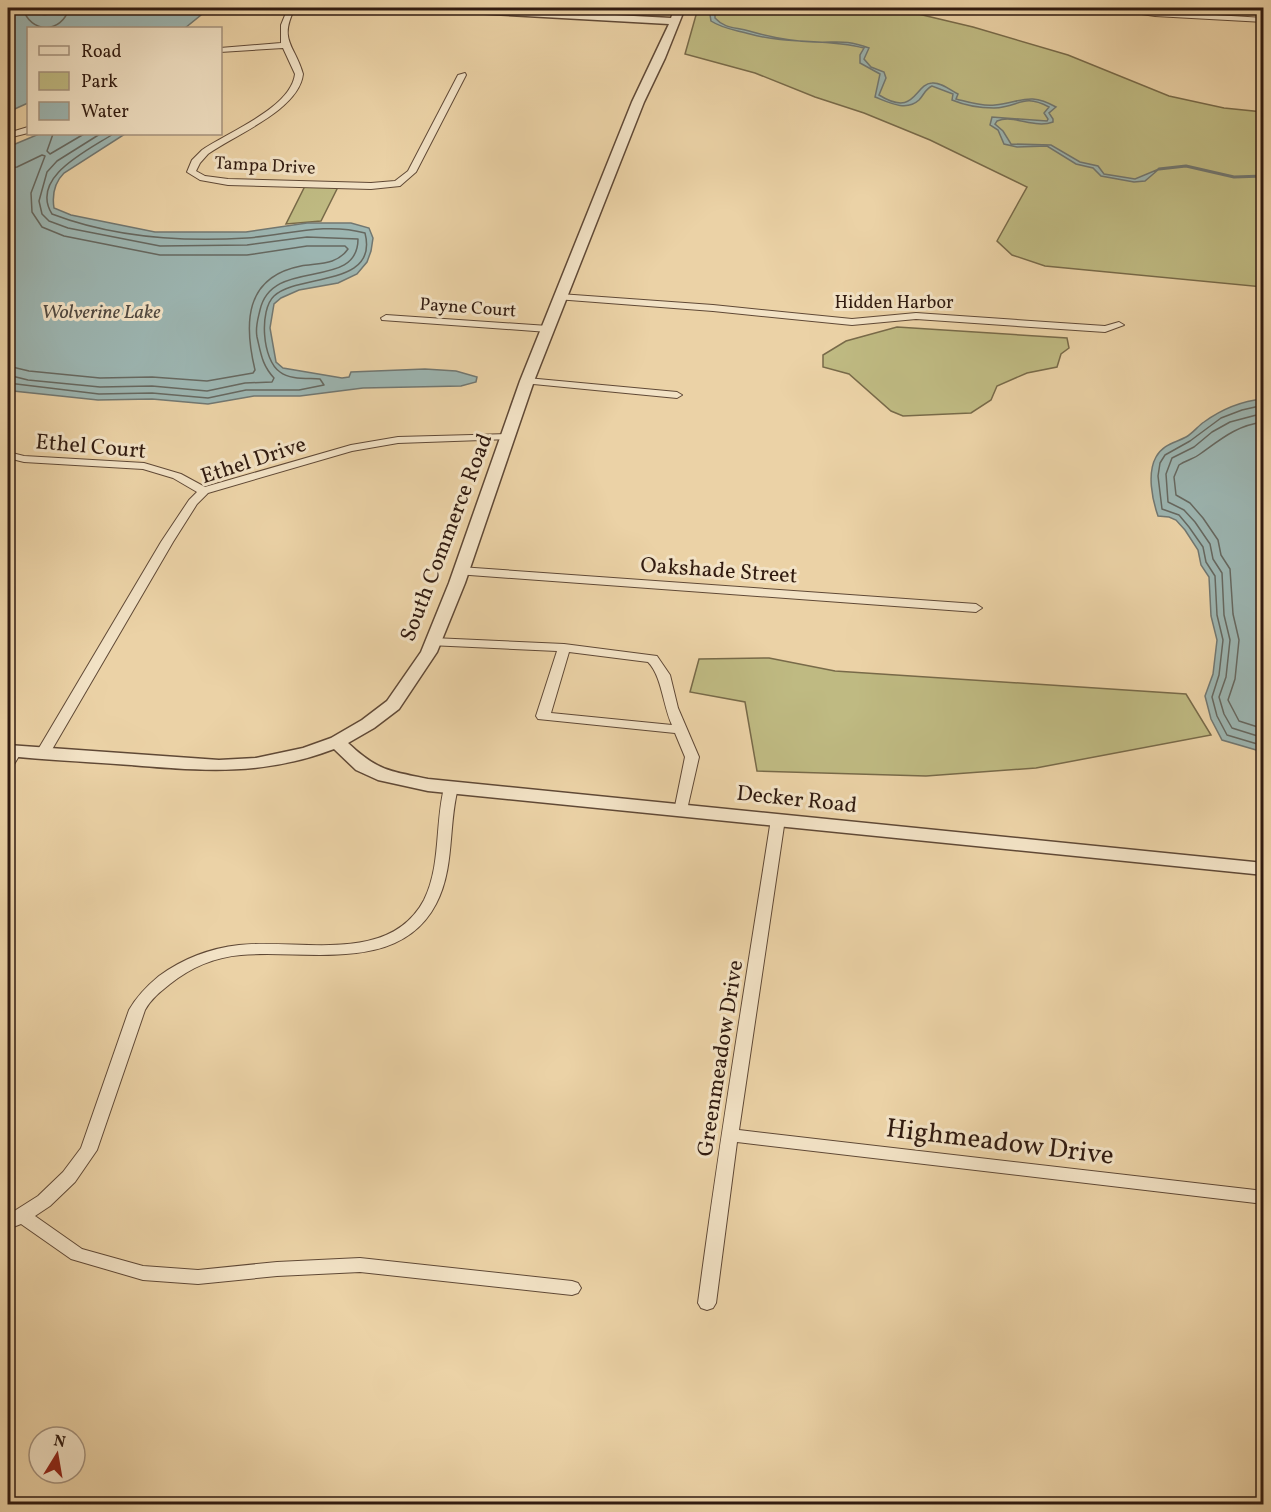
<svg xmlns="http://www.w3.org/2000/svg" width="1271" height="1512" viewBox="0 0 1271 1512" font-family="Vollkorn,serif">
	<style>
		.green { fill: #bfba82; stroke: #786a49; stroke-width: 1.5 }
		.water { fill: #9cb5b1; stroke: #717771; stroke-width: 1.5 }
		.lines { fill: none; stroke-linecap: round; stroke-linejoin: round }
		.shore { stroke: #666860; stroke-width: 1.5 }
		.stream { stroke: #717771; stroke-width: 3 }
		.minor-casing { stroke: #604936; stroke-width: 2 }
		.tertiary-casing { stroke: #604936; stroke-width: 3 }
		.minor { fill: #f2e2c5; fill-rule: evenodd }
		.tertiary { fill: #f2e2c5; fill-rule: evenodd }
		.labels { text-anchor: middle; stroke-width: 6; stroke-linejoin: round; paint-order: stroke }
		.far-street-label { font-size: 18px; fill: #311b10; stroke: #f2e2c5 }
		.far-water-label { font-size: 20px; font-style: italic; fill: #514940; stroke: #f2e2c5 }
		.street-label { font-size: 22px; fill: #311b10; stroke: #f2e2c5 }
		.near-street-label { font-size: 27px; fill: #311b10; stroke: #f2e2c5 }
	</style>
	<rect width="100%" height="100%" fill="#ebd2a6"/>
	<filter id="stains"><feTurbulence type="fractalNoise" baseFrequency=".00333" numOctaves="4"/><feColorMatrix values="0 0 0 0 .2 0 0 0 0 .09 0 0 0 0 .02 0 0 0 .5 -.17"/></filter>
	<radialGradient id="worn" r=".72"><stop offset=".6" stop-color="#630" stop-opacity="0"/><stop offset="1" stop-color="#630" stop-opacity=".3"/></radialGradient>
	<!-- green -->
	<path class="green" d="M698 8H893L973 27 1068 55 1169 96 1224 108 1263 112V287L1045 266 1012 255 997 241 1027 187 930 140 864 113 815 97 755 73 685 54Z
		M305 186 338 187 321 221 286 224Z
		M897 327 1067 338 1069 348 1061 354 1057 367 1027 373 997 386 991 400 971 413 903 416 891 411 849 374 823 367V355L846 341Z
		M769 658 835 671 1186 694 1211 735 1036 768 926 776 757 771 745 702 690 692 699 659Z"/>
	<!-- water -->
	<path class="water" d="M8 8H36L38 12C45 18 52 13 57 8H198L203 10 201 15 185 28H28V103L8 112Z
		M709 8H715V18C725 29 735 27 749 31 770 37 791 41 814 42 838 43 844 39 869 48L864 59 871 67 884 72 886 78 879 95C916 118 914 84 932 83 941 82 950 90 958 94L956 99C968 102 983 107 995 105 1022 102 1029 92 1056 107L1049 113 1053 119V122C1034 129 1014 114 997 121L995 124 1003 131 1011 144 1051 145 1080 162 1098 166 1104 174 1135 179 1159 169 1145 181 1134 182 1101 176 1093 168 1076 164 1047 146 1017 147 1004 144 998 130 990 125 992 117 1047 121 1048 119 1044 113 1049 107C1022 93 1020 107 994 108 981 108 964 105 952 100L953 94 932 86C925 89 924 95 919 100 906 112 888 102 875 97L880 74 860 63V55L864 48C826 38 790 45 750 34 736 30 723 29 711 21Z
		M39 134H125L64 173C55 182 52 195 54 208L71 215 155 232H246L307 223H351L369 228 373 238 371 251 367 262 357 274 338 283 299 290 281 298 274 304 270 328 276 362 283 368 342 378 349 377 351 372 425 369 456 371 477 377 476 382 461 386 363 388 300 396H254L208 404 152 399 98 400 13 391 8 387V147Z
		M1263 399H1264L1263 752 1222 740 1211 719 1205 696 1213 674 1217 640 1211 616 1209 577 1201 565 1198 550 1185 530 1176 520 1169 517 1158 516C1152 499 1147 473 1156 457 1163 444 1175 443 1186 437 1193 433 1198 426 1204 422 1222 409 1242 401 1263 399Z"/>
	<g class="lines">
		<!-- shore -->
		<path class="shore" d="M23 8C30 34 62 34 69 8
			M53 134 47 151 50 154 84 134
			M8 168 17 167 42 155 45 156 31 193 32 212 42 227 64 236 160 255H247L307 246H345L348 249C337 265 319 263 301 266 244 277 244 324 255 370L253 373 207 381 152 377 100 378 29 371 8 366
			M8 375 28 380 100 387 152 386 207 391 245 383 272 382 274 378C262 365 261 354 257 337 255 327 258 319 260 310 272 256 358 292 358 239L307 237 247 245 160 246 68 228 49 221 42 214 39 201 47 172 57 161 100 134
			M8 383 99 394 152 393 208 398 246 390H299L324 385 320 379C308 378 290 380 280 372 262 360 259 310 274 296 298 273 379 288 365 233 325 222 287 235 247 238 183 242 112 237 52 214 29 177 89 150 113 134
			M1264 405 1242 410 1221 418 1190 441 1165 455 1160 463 1158 476 1162 509 1179 515 1189 527 1203 547 1206 562 1215 576 1217 615 1223 640 1219 675 1212 697 1217 716 1227 735 1264 746
			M1264 413 1230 422 1212 432 1194 447 1172 458 1166 474 1168 502 1184 510 1195 522 1210 544 1213 559 1222 573 1224 615 1230 640 1226 677 1219 697 1224 714 1232 728 1264 738
			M1264 422C1237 425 1221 439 1200 454 1194 459 1186 460 1179 465L1174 477 1176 495 1190 503 1203 518 1218 540 1221 555 1230 569 1233 614 1239 640 1235 679 1228 700 1239 721 1264 729"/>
		<!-- stream -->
		<path class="stream" d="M1159 169 1186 166 1234 177 1264 176"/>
		<defs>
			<path id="minor" d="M288 8H295C278 41 295 45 303 74 299 110 236 134 208 154L200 163 196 171 205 176 228 179 371 183 395 181 408 171 458 75 465 73 466 75 416 172 400 186 371 189 228 185 200 180 187 172 192 160 202 150C228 132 291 108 295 74L283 48 220 52V48L281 43V25Z
				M1101 8 1264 18V22L1155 16Z
				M28 127V133L8 138V133Z
				M560 294 713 305 852 319 916 313 1105 326 1119 322 1124 325 1105 332 916 319 852 325 713 311 556 299 555 297Z
				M386 315 548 326 553 329 548 332 382 320 381 318Z
				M527 378 677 392 682 395 677 398 523 383V379Z
				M8 399 14 402 13 409 8 412Z
				M509 434 513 435V439L398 443 352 451 208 493 197 504 173 542 50 753 48 756H38L36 753 161 542 189 500 197 492 173 478 143 469 24 462 8 458V452L24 456 144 463 181 474 205 487 351 445 398 437Z
				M460 567 976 604 982 608 976 612 456 574 454 571 456 568Z
				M433 638 564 644 657 656 670 675 678 708 699 757 686 814H676L674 811 685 757 675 733 538 719 536 716 557 651 429 645 427 642 429 639ZM569 652 648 662C662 676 663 706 672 725L551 713Z
				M15 747 22 751 13 766 8 767V752L10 748Z
				M451 784 458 788C448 826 455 868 436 904 399 975 305 949 241 955 215 957 190 968 170 984 160 992 151 999 145 1010L97 1150 75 1182 50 1206 35 1216 82 1249 143 1266 198 1270 277 1262 360 1258 572 1281 578 1283 581 1288 578 1293 572 1295 360 1272 277 1276 198 1284 143 1280 71 1259 21 1224 8 1229V1215L38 1196 63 1172 81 1148 129 1010C137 996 147 986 159 976 182 959 211 948 239 945 298 938 389 966 424 900 441 866 435 824 444 788Z
				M778 815 785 819 739 1130 1264 1191V1204L737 1142 716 1303 713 1308 707 1310 701 1308 698 1303C719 1141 746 980 771 819Z"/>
			<path id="tertiary" d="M433 8H485L671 18 675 8H685L665 58 644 102 534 381 465 583 437 652 399 709 374 728 348 743C378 771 389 771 428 779L1264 863V875L428 791 378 780 356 770 334 749C263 776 205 771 131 765 90 762 49 760 8 756V745L219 760 256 758 303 748 331 738 362 720 387 701 421 652 449 583 520 381 632 102 669 24 438 11Z"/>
		</defs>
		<!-- minor casing -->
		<use href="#minor" class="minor-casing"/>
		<!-- tertiary casing -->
		<use href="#tertiary" class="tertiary-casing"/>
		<!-- minor -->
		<use href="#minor" class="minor"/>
		<!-- tertiary -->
		<use href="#tertiary" class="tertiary"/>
	</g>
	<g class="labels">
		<!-- far-street labels -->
		<g class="far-street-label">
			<text transform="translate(265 165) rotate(3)" y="6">Tampa Drive</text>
			<text x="894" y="308">Hidden Harbor</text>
			<text transform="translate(468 307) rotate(4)" y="6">Payne Court</text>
		</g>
		<!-- far-water labels -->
		<g class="far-water-label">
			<text x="101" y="318">Wolverine Lake</text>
		</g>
		<!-- street labels -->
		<g class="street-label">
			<text transform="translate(91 445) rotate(5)" y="8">Ethel Court</text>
			<text transform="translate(253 459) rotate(-18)" y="8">Ethel Drive</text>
			<text transform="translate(445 537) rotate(-69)" y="8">South Commerce Road</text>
			<text transform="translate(719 569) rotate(4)" y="8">Oakshade Street</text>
			<text transform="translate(797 798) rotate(6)" y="8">Decker Road</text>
			<text transform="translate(719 1058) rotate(-81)" y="8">Greenmeadow Drive</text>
		</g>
		<!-- near-street labels -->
		<g class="near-street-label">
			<text transform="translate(1000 1141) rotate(7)" y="9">Highmeadow Drive</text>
		</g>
	</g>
	<!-- margin -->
	<rect width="1271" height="1512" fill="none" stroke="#ebd2a6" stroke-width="30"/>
	<rect x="9" y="9" width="1253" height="1494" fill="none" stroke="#311b10" stroke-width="3"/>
	<rect x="15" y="15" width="1241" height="1482" fill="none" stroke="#311b10" stroke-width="1.5"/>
	<!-- legend -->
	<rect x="27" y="27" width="195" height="108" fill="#f2e2c5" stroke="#a5927d" stroke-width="1.5"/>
	<rect x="39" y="46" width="30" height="9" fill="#f2e2c5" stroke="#a5927d" stroke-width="1.5"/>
	<text x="81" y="57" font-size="18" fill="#311b10">Road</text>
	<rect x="39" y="72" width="30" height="18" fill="#bfba82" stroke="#a5927d" stroke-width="1.5"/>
	<text x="81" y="87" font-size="18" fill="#311b10">Park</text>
	<rect x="39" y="102" width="30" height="18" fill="#9cb5b1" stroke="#a5927d" stroke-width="1.5"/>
	<text x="81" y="117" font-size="18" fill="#311b10">Water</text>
	<!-- north arrow -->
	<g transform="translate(57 1455) rotate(11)"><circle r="28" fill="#f2e2c5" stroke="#a5927d" stroke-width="1.5"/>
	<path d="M0-4.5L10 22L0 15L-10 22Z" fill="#8f2418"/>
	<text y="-9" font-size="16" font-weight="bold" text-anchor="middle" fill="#311b10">N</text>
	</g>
	<rect width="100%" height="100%" filter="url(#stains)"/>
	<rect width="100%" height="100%" fill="url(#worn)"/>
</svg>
